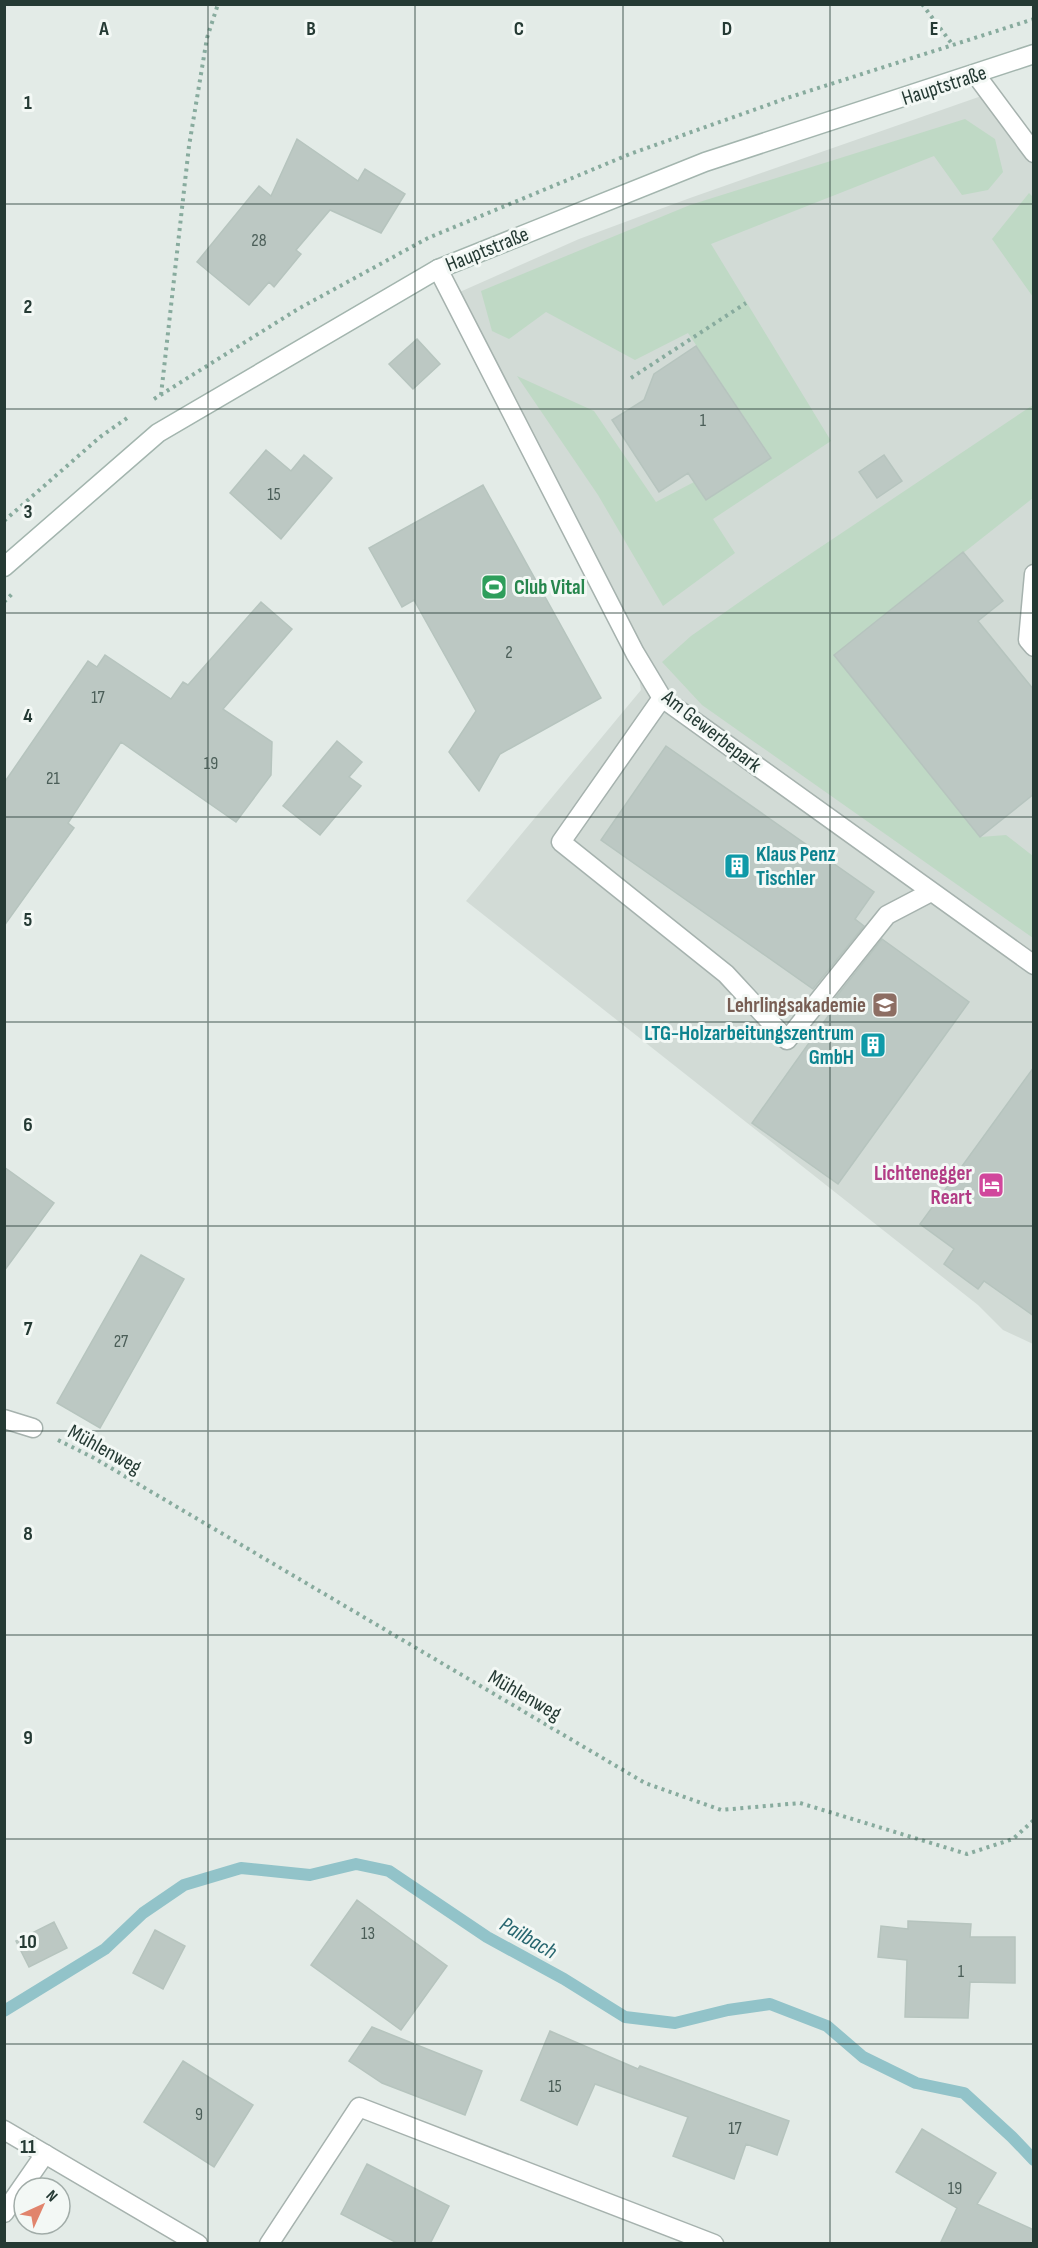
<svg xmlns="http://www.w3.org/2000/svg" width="1038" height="2248" viewBox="0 0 1038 2248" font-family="'Sofia Sans Condensed',sans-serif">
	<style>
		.built { fill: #d2dbd6 }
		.green { fill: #bfd9c5 }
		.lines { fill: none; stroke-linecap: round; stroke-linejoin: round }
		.stream { stroke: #92c3c9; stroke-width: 12 }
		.building { fill: #bcc8c3; stroke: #b6c4be; stroke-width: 1.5 }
		.service-casing { stroke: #a6b2ae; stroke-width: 21 }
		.minor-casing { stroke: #a6b2ae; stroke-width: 21 }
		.tertiary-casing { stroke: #a6b2ae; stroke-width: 21 }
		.secondary-casing { stroke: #a3b5ae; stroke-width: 21 }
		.path { stroke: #88ab9e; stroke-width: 4; stroke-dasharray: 3 4.5; stroke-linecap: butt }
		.service { stroke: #fff; stroke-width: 18 }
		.minor { stroke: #fff; stroke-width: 18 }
		.tertiary { stroke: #fff; stroke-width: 18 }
		.secondary { stroke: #fff; stroke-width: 18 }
		.grid { fill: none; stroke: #253a34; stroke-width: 1.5; stroke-opacity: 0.55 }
		.labels { text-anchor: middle; stroke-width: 6; stroke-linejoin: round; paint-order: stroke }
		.number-label { font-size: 18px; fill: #4b5e58 }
		.street-label { font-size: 21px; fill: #253a34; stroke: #f3f8f5 }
		.leisure-label { font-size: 21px; font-weight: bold; fill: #27864d; stroke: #f3f8f5; text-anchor: start }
		.culture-label { font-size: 21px; font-weight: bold; fill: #0d838f; stroke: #f3f8f5; text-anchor: start }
		.education-label { font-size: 21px; font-weight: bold; fill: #785e54; stroke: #f3f8f5; text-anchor: end }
		.hotel-label { font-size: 21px; font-weight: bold; fill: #b23c85; stroke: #f3f8f5; text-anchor: end }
		.water-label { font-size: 22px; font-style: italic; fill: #27666f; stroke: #f3f8f5 }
		.grid-label { font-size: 20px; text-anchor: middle; font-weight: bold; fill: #253a34; stroke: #f3f8f5; stroke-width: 6; stroke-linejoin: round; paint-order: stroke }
	</style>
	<rect width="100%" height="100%" fill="#e3ebe7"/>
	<!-- built -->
	<path class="built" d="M990 93 1033 153V1344L1003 1330 978 1305 466 901 641 690 635 653 453 295 579 239 690 198Z"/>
	<!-- green -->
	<path class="green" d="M965 119 995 139 1003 172 988 190 962 195 934 156 711 244 831 441 713 519 735 553 663 606 598 495 517 376 594 411 656 502 694 482 706 500 771 457 688 333 635 360 546 312 509 339 492 331 481 291 690 205Z
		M1029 193 1034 198 1033 297 992 239Z
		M1033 405V498L834 655 980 837 1006 835 1033 856V938L702 705 662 662 691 636 758 589Z"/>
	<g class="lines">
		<!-- stream -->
		<path class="stream" d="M4 2011 105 1949 143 1913 184 1885 241 1868 310 1875 356 1864 389 1871 487 1937 564 1979 625 2017 675 2023 728 2010 770 2004 827 2026 863 2057 916 2083 964 2093 1012 2137 1034 2160"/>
	</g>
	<!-- building -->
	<path class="building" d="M297 139 358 181 365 169 405 194 381 233 330 210 296 250 301 254 274 287 269 282 249 305 197 262 259 186 271 196Z
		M417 339 440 364 413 389 389 364Z
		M696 346 771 458 706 500 688 473 659 492 612 420 644 400 654 374Z
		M266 450 291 471 304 455 332 478 281 539 230 493Z
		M884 455 902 481 877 498 859 472Z
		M483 485 601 698 500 754 479 791 449 752 476 711 414 600 402 607 369 548Z
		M963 552 1003 601 978 621 1034 690V794L980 837 834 655Z
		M261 602 292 629 223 709 272 742 271 775 236 822 121 742 68 823 74 828 4 926V783L88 661 97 667 105 655 171 699 183 682 188 685Z
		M337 741 362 762 349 777 361 786 320 835 283 806Z
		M666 746 874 892 855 919 864 926 813 989 601 840Z
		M882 939 969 1002 838 1184 752 1123 836 1005 832 1002Z
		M1034 1067V1316L984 1281 978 1289 944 1264 954 1249 920 1224Z
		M4 1167 54 1203 4 1271Z
		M141 1255 184 1279 100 1428 57 1403Z
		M357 1900 447 1966 401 2030 311 1965Z
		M908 1921 971 1924 970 1937H1015V1983L970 1982 968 2018 905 2017 907 1960 878 1957 881 1926 908 1929Z
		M54 1922 67 1948 29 1967 16 1941Z
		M155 1930 185 1946 163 1989 133 1973Z
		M372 2027 482 2071 465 2115 382 2083 349 2061Z
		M550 2031 638 2069 640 2066 789 2121 777 2155 746 2144 734 2179 673 2156 688 2117 595 2084 577 2125 521 2100Z
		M183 2061 253 2105 214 2167 144 2122Z
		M922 2129 996 2173 977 2204 1034 2230V2244H940L957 2208 896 2172Z
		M367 2164 449 2206 430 2244H399L341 2214Z"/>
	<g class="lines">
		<defs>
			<path id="service" d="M1034 574 1028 640 1034 647
				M662 698 561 842 726 974 787 1040 887 915 931 892
				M4 2213 45 2154
				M269 2244 359 2107 714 2244"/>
			<path id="minor" d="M976 75 1034 153
				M438 269 635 653 662 698 1034 965
				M4 1419 33 1428"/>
			<path id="tertiary" d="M4 2130 198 2244"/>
			<path id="secondary" d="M4 567 158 433 438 269 705 162 1034 54"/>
		</defs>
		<!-- service casing -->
		<use href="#service" class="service-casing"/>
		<!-- minor casing -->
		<use href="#minor" class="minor-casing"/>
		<!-- tertiary casing -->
		<use href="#tertiary" class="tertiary-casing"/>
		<!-- secondary casing -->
		<use href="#secondary" class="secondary-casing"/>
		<!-- path -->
		<path class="path" d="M922 4 952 44
			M631 378 746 303
			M161 395 189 146 207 38 218 4
			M154 399 298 309 428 238 630 154 787 98 1034 19
			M4 521 100 437 130 416
			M4 602 12 594
			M58 1440 94 1458 645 1783 721 1810 800 1803 967 1854 1013 1839 1034 1820"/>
		<!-- service -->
		<use href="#service" class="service"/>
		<!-- minor -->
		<use href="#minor" class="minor"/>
		<!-- tertiary -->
		<use href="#tertiary" class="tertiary"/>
		<!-- secondary -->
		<use href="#secondary" class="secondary"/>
	</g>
	<!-- grid -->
	<path class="grid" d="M208 4V2244M415 4V2244M623 4V2244M830 4V2244M4 204H1034M4 409H1034M4 613H1034M4 817H1034M4 1022H1034M4 1226H1034M4 1431H1034M4 1635H1034M4 1839H1034M4 2044H1034"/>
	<!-- icons -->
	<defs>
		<symbol id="stadium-square" viewBox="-11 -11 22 22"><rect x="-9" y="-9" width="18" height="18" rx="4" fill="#2e9e5b" stroke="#f3f8f5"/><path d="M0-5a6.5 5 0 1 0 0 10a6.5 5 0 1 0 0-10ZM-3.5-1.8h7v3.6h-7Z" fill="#fff"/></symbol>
		<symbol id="building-square" viewBox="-11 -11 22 22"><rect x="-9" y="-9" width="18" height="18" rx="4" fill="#0f9aa8" stroke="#f3f8f5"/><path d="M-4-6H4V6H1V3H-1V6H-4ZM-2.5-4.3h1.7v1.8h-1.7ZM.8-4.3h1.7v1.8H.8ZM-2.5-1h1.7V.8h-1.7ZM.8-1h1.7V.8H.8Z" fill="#fff"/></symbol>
		<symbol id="school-square" viewBox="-11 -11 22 22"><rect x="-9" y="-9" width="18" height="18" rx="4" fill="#8d6e63" stroke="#f3f8f5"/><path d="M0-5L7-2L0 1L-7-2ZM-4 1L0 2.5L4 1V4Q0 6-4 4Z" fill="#fff"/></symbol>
		<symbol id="hotel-square" viewBox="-11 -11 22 22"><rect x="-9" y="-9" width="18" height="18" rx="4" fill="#d1479c" stroke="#f3f8f5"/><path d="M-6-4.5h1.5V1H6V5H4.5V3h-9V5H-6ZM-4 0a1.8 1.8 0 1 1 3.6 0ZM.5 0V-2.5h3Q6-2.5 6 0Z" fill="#fff"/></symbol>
	</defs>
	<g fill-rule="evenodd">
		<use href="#stadium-square" x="479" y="572" width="30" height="30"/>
		<use href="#building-square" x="722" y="851" width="30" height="30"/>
		<use href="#school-square" x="870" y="990" width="30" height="30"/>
		<use href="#building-square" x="858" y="1030" width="30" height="30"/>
		<use href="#hotel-square" x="976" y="1170" width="30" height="30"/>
	</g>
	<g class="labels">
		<!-- number labels -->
		<g class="number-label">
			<text x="259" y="246">28</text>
			<text x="703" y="426">1</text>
			<text x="274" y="500">15</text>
			<text x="509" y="658">2</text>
			<text x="98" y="703">17</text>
			<text x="211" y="769">19</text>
			<text x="53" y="784">21</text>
			<text x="121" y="1347">27</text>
			<text x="368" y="1939">13</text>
			<text x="961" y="1977">1</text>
			<text x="555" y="2092">15</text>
			<text x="199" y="2120">9</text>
			<text x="735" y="2134">17</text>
			<text x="955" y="2194">19</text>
		</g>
		<!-- street labels -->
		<g class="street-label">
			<text transform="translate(944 85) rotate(-18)" y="7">Hauptstraße</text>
			<text transform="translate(487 249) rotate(-22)" y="7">Hauptstraße</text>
			<text transform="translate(712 731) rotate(38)" y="7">Am Gewerbepark</text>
			<text transform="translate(105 1449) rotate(29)" y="7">Mühlenweg</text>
			<text transform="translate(525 1695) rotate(30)" y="7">Mühlenweg</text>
		</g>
		<!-- leisure labels -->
		<g class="leisure-label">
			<text x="514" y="594">Club Vital</text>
		</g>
		<!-- culture labels -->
		<g class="culture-label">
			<text x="756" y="861">Klaus Penz<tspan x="756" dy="24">Tischler</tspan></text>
			<text x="854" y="1040" text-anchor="end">LTG-Holzarbeitungszentrum<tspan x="854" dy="24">GmbH</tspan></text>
		</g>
		<!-- education labels -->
		<g class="education-label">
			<text x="866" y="1012">Lehrlingsakademie</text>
		</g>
		<!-- hotel labels -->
		<g class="hotel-label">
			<text x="972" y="1180">Lichtenegger<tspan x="972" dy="24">Reart</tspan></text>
		</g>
		<!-- water labels -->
		<g class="water-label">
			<text transform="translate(529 1937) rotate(30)" y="8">Pailbach</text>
		</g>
	</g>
	<g class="grid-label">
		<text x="104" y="35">A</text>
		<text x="311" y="35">B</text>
		<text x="519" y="35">C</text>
		<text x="727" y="35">D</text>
		<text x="934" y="35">E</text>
		<text x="28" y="109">1</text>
		<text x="28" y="313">2</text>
		<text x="28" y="518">3</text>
		<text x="28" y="722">4</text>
		<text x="28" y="926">5</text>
		<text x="28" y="1131">6</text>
		<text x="28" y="1335">7</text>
		<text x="28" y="1540">8</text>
		<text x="28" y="1744">9</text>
		<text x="28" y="1948">10</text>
		<text x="28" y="2153">11</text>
	</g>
	<!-- border -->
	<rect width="1038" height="2248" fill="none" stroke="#253a34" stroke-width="12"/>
	<!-- north arrow -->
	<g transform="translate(42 2206) rotate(45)"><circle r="28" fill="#f3f8f5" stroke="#a1aca8" stroke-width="1.5"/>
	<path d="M0-4.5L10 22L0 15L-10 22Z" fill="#e1846c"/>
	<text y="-9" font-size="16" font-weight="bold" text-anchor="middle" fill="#253a34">N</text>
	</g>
</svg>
